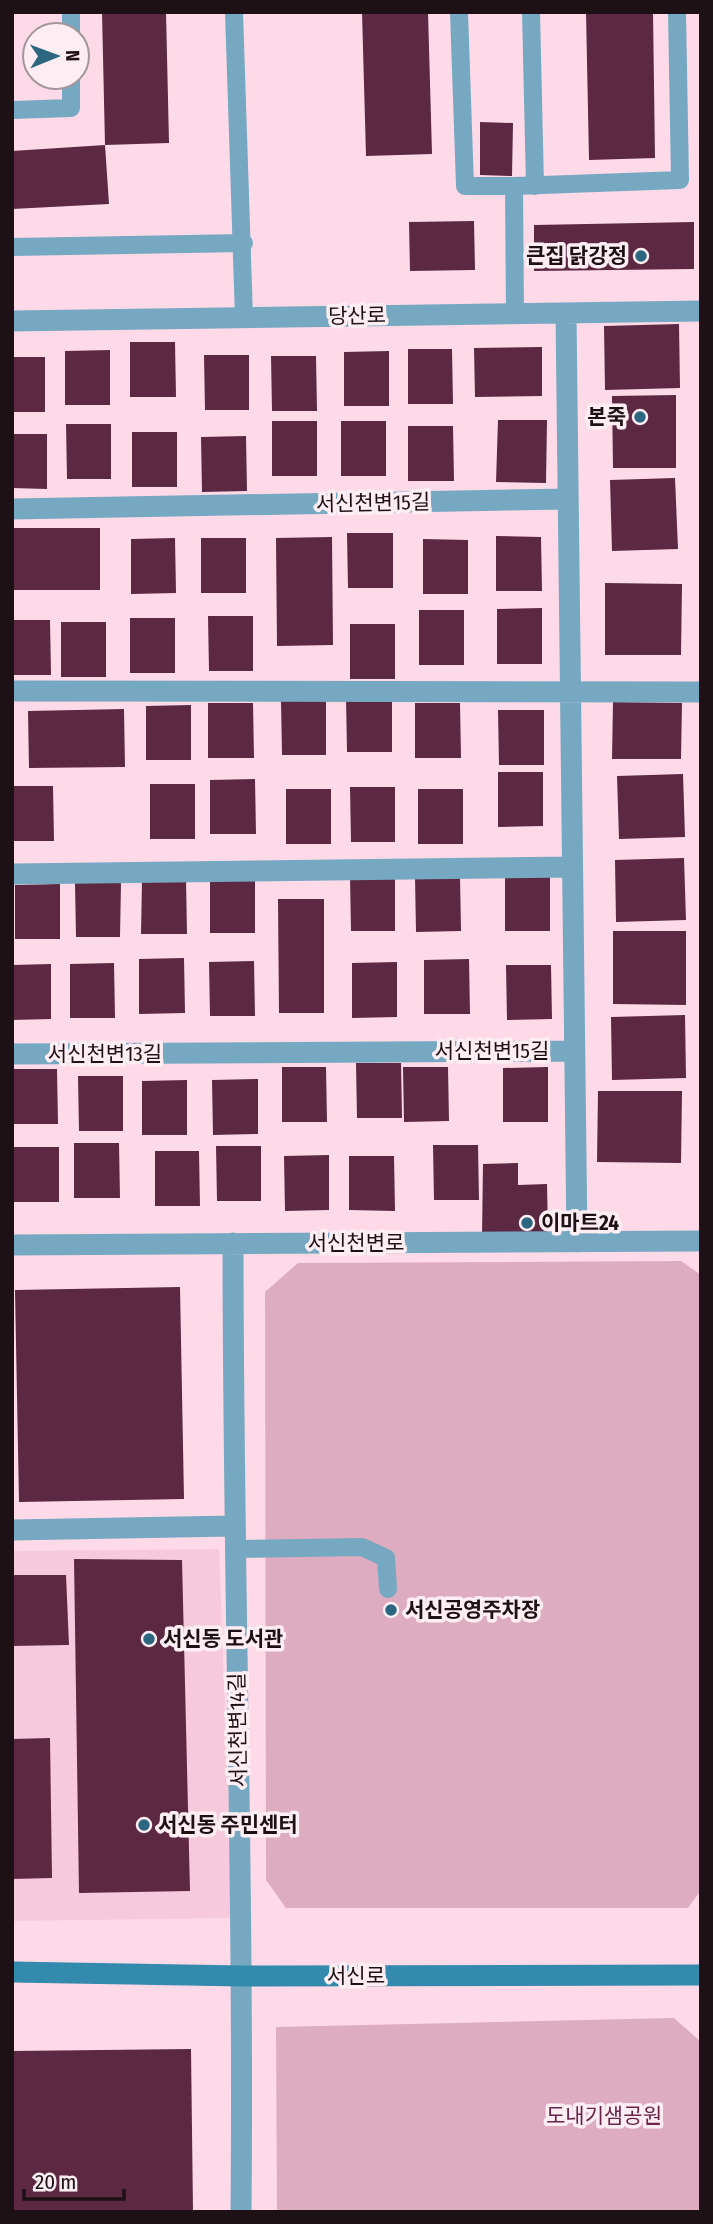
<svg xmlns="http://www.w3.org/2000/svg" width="713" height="2224" viewBox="0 0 713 2224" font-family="'Fira Sans Condensed','Noto Sans KR',sans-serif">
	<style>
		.built { fill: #f6cadc }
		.green { fill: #ddacc1 }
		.building { fill: #5c2842 }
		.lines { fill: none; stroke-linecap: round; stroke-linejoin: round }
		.lane { stroke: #76a9c1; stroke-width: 18 }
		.street { stroke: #76a9c1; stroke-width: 21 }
		.secondary { stroke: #348aad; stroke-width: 21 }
		.poi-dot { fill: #2c667f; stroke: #fdeef4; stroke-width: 2.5 }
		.labels { text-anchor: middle; stroke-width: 7; stroke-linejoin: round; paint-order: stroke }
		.poi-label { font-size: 21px; font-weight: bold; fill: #1d1116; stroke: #fdeef4; text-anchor: start }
		.street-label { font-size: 21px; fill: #1d1116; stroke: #fdeef4 }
		.park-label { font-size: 21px; fill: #6c2349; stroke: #fdeef4 }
	</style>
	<rect width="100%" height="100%" fill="#fedae9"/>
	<!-- built -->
	<path class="built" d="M219 1549 233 1918 12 1921V1551Z"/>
	<!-- green -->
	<path class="green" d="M681 1261 701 1275V1890L688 1908H286L266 1880 265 1292 298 1263Z
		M674 2018 701 2042V2212H277L276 2027Z"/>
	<!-- building -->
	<path class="building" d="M102 12H166L169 143 105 145 109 204 12 209V151L105 145Z
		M362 12H428L432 154 366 156Z
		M586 12H653L655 158 589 160Z
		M480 122 513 123 512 176 480 175Z
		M474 221 475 270 410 271 409 222Z
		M694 222V269L534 271V225Z
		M679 324 680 388 605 390 604 326Z
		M130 342H175L176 397H130Z
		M542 347V396L475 397 474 348Z
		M408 349H452L453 404H408Z
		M110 350V405H65V351Z
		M389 351V406H344V352Z
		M204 355H249V410H205Z
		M271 356H316L317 411H272Z
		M12 357H45V412H12Z
		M676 395V468H613L612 396Z
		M498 420H547L546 483 496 482Z
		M272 421H317V476H272Z
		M341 421H386V476H341Z
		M66 424H111V479H67Z
		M408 426H453L454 481H408Z
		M132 432H177V487H132Z
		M12 434H47V489L12 488Z
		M246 436 247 491 202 492 201 437Z
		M675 478 678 549 612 551 610 480Z
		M12 528H100V590H12Z
		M347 533H393V588H348Z
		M496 536 541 537 542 591H496Z
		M332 537 333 645 277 646 276 538Z
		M175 538 176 593 131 594V539Z
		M201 538H246V593H201Z
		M423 539 468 540V594H423Z
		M605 583 682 584 681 655H605Z
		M542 608V664H497V609Z
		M419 610H464V665H419Z
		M208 616H253V671H209Z
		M130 618H175V673H130Z
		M12 620H50L51 675H12Z
		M61 622H106V677H61Z
		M350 624H395V679H350Z
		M346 697H392V752H347Z
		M281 700H326V755H282Z
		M613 702 682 703 681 759H612Z
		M208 703H253L254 758H208Z
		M415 703H460L461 758H415Z
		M191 705V760H146V706Z
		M124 709 125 767 29 768 28 711Z
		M498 710H544V765H499Z
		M498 772H543V826L498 827Z
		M683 774 685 837 619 839 617 776Z
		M255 779 256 834H210V780Z
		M150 784H195V839H150Z
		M12 786H53L54 841H12Z
		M350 787H395V842H351Z
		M286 789H331V844H286Z
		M418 789H463V844H418Z
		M684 858 686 920 616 922 615 860Z
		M350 876H395V931H351Z
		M460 876 461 931 416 932 415 877Z
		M505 876H550V931H505Z
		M210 878H255V933H210Z
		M186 879 187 934H141L142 880Z
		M121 882 120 937H76L75 883Z
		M60 884V939H15V885Z
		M278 899H324V1013H279Z
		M613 931H686V1005L613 1004Z
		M184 958 185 1013 139 1014V959Z
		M469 959 470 1014H424V960Z
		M254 961 255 1016H210L209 962Z
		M397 962V1017L352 1018V963Z
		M114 963 115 1018H70V964Z
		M51 964V1019L12 1020V965Z
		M506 965H551L552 1019 507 1020Z
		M685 1015 686 1078 612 1080 611 1017Z
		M356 1063H401L402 1118H357Z
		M282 1067H326L327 1122H282Z
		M403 1067H448L449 1121 404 1122Z
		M548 1067V1122H503V1068Z
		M12 1069H57L58 1124H12Z
		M78 1076H123V1131H79Z
		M258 1079V1134L213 1135 212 1080Z
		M187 1080V1135H142V1081Z
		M598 1091H682L681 1163 597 1162Z
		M74 1143H119L120 1198H74Z
		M433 1145H478L479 1200H434Z
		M216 1146H261V1201H217Z
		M14 1147H59V1202H14Z
		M155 1151H199L200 1206H155Z
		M329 1155V1210L285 1211 284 1156Z
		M349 1156H394L395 1211 349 1210Z
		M518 1163V1185L547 1184 548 1234 482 1236 483 1164Z
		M180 1287 184 1499 19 1502 15 1290Z
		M74 1559 182 1560 190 1891 79 1893Z
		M12 1575H66L69 1645 12 1646Z
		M50 1738 52 1878 12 1879V1739Z
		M191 2049 193 2212H12V2051Z"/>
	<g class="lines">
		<!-- lane -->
		<path class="lane" d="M71 12V35
			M234 12 244 318
			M459 12 465 186H514
			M531 12 535 186
			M12 110 71 108V77
			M12 247 244 243
			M515 314 514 186 680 180 677 12
			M234 1549 362 1547 386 1558 388 1589"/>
		<!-- street -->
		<path class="street" d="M566 313 577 1242
			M12 321 701 311
			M12 509 568 499
			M12 691 701 692
			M12 874 572 867
			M12 1054 575 1051
			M233 1243C233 1566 244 1889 241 2212
			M12 1245 701 1241
			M12 1530 233 1526"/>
		<!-- secondary -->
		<path class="secondary" d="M12 1972 243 1976 701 1975"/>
	</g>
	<!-- markers -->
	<g class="poi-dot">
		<circle cx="641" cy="256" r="7"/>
		<circle cx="640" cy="417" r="7"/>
		<circle cx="527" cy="1223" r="7"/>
		<circle cx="391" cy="1610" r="7"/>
		<circle cx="149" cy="1639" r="7"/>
		<circle cx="144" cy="1825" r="7"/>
	</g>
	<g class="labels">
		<!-- poi labels -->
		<g class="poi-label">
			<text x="627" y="263" text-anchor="end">큰집 닭강정</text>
			<text x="626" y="424" text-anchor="end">본죽</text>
			<text x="541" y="1230">이마트24</text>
			<text x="405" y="1617">서신공영주차장</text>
			<text x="163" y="1646">서신동 도서관</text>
			<text x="158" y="1832">서신동 주민센터</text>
		</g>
		<!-- street labels -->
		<g class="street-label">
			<text transform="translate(357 316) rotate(-1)" y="7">당산로</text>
			<text transform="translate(373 503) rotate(-1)" y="7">서신천변15길</text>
			<text x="492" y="1058">서신천변15길</text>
			<text x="105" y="1061">서신천변13길</text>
			<text x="356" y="1250">서신천변로</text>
			<text transform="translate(238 1730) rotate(-91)" y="7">서신천변14길</text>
			<text x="356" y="1983">서신로</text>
		</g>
		<!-- park labels -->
		<g class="park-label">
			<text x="604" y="2123">도내기샘공원</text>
		</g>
	</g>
	<!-- border -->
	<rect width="713" height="2224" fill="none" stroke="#1d1116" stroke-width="28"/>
	<!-- north arrow -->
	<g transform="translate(56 56) rotate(89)"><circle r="33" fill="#fdeef4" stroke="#a3969b" stroke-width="2"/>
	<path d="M0-5L12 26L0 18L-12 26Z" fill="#2c667f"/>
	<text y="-10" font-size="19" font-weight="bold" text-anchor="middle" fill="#1d1116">N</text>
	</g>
	<!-- scale -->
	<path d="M24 2189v10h100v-10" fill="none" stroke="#1d1116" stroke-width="3.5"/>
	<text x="35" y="2189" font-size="21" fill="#1d1116" stroke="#fdeef4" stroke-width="5" paint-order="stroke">20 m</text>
</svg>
